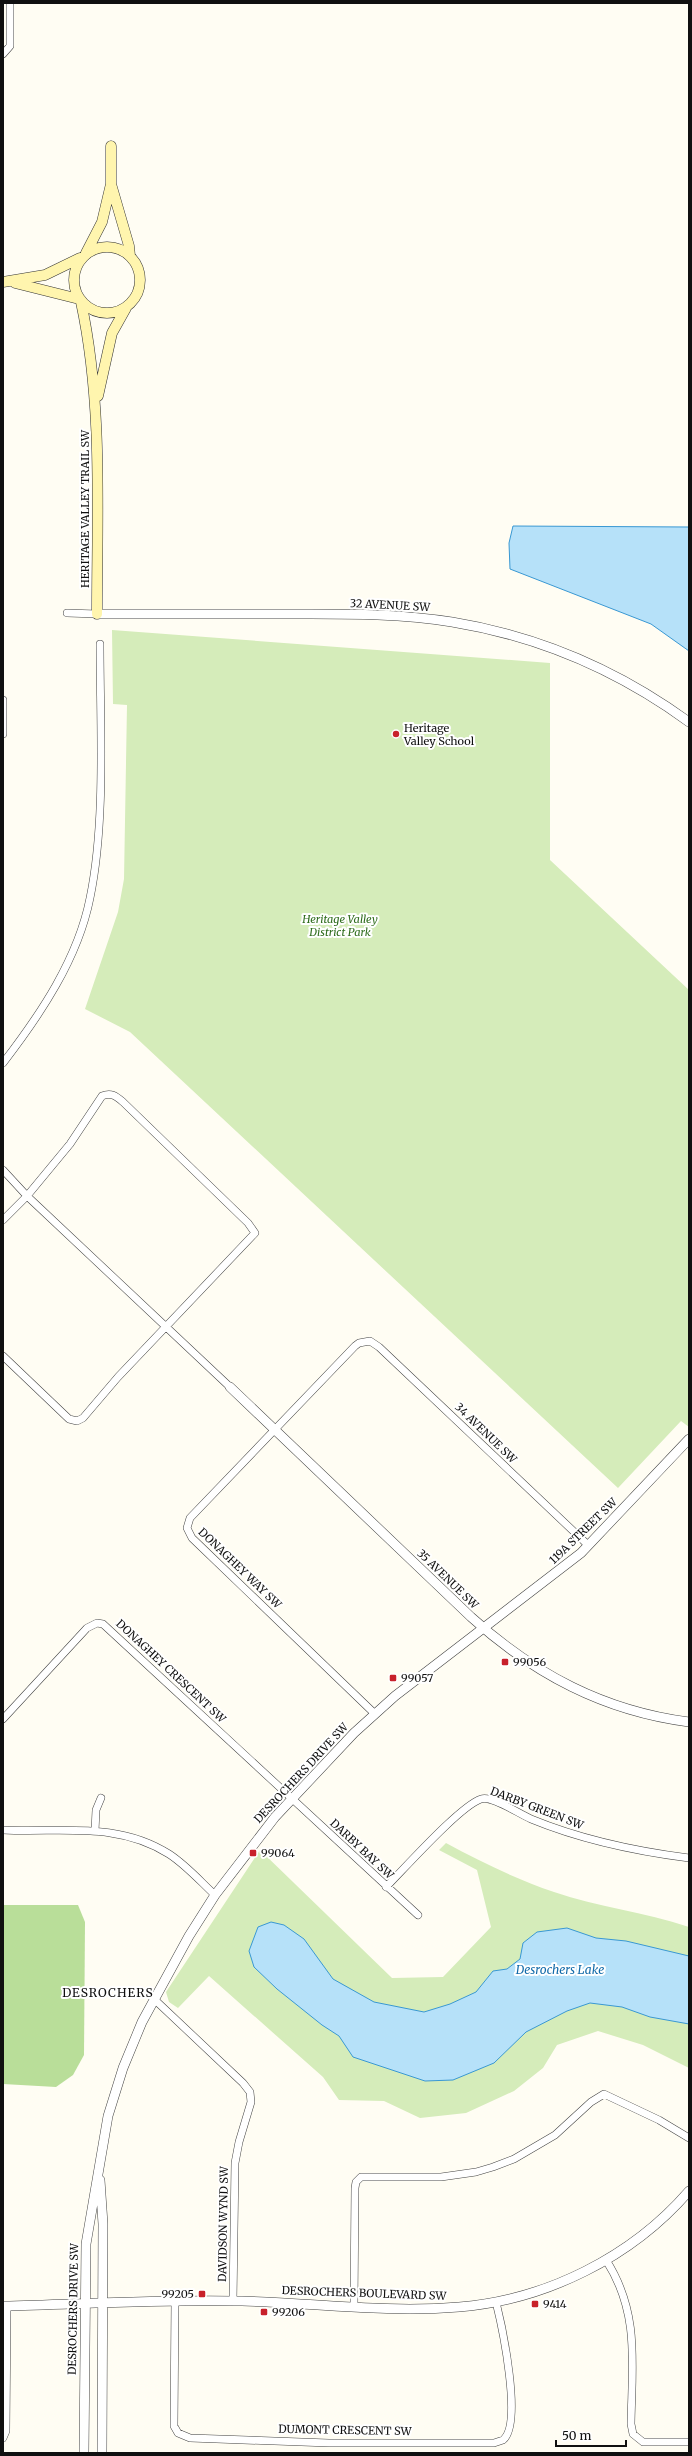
<svg xmlns="http://www.w3.org/2000/svg" width="692" height="2456" viewBox="0 0 692 2456" font-family="Merriweather,serif">
	<style>
		.green { fill: #d5ecba }
		.forest { fill: #b9de99 }
		.water { fill: #b6e1f9; stroke: #3998d3 }
		.lines { fill: none; stroke-linecap: round; stroke-linejoin: round }
		.minor-casing { stroke: #434343; stroke-width: 8 }
		.tertiary-casing { stroke: #434343; stroke-width: 10 }
		.secondary-casing { stroke: #323232; stroke-width: 11 }
		.minor { stroke: #fff; stroke-width: 7 }
		.tertiary { stroke: #fff; stroke-width: 9 }
		.secondary { stroke: #fff5ae; stroke-width: 10 }
		.poi-dot { fill: #c8212b; stroke: #fff; stroke-width: 1.5 }
		.labels { text-anchor: middle; stroke-width: 4; stroke-linejoin: round; paint-order: stroke }
		.street-label { font-size: 11px; fill: #101010; stroke: #fff }
		.poi-label { font-size: 11px; fill: #101010; stroke: #fff; text-anchor: start }
		.park-label { font-size: 11px; font-style: italic; fill: #2e6c1c; stroke: #fff }
		.water-label { font-size: 12px; font-style: italic; fill: #126aa9; stroke: #fff }
		.neighbourhood-label { font-size: 12px; letter-spacing: 1px; fill: #101010; stroke: #fff }
	</style>
	<rect width="100%" height="100%" fill="#fffdf3"/>
	<!-- green -->
	<path class="green" d="M112 630 550 663V860L689 990V1427L681 1421 618 1488 130 1032 85 1009 118 912 124 879 127 705 113 704Z
		M446 1843C481 1862 516 1879 554 1892 598 1907 644 1912 689 1927V2068L643 2045 598 2031 557 2045 543 2068 514 2091 466 2113 420 2118 384 2101 339 2100 323 2077 209 1976 178 2008 169 2002 166 1992 260 1850 392 1978 443 1977 491 1927 477 1870 439 1850Z"/>
	<!-- forest -->
	<path class="forest" d="M3 1905H78L85 1922 84 2055 73 2075 56 2087 3 2084Z"/>
	<!-- water -->
	<path class="water" d="M513 526 689 527V651L651 624 510 569 509 543Z
		M271 1922 284 1925 304 1939 333 1979 374 2002 424 2012 450 2004 476 1992 493 1971 507 1969 520 1959 523 1943 537 1932 567 1928 596 1938 626 1941 689 1956V2024L650 2017 622 2007 590 2003 567 2011 526 2032 494 2063 453 2080 425 2081 353 2057 339 2036 322 2025 277 1989 254 1967 249 1951 258 1927Z"/>
	<g class="lines">
		<defs>
			<path id="minor" d="M3 54 10 46V3
				M67 613 97 614
				M3 700V734
				M3 1063C40 1015 78 959 90 898 106 821 100 724 100 644
				M3 1170 27 1196 230 1387
				M3 1220 27 1196 70 1144 102 1096C111 1092 116 1096 123 1102L248 1223 255 1233 118 1377 83 1418 77 1421 69 1419 3 1356
				M375 1714 192 1538 187 1528 190 1518 355 1346 359 1343 370 1341 379 1347 588 1545
				M3 1719 87 1628 97 1623 103 1624 418 1915
				M3 1830C61 1833 117 1821 169 1854 186 1865 200 1881 215 1895
				M95 1831 96 1810 101 1798
				M386 1887C405 1868 460 1806 481 1799 492 1795 519 1814 531 1819 582 1840 634 1851 689 1858
				M154 1999 243 2083 250 2092 251 2102 239 2142 235 2163 233 2301
				M606 2260C640 2313 632 2364 631 2424L633 2434 643 2442H689
				M175 2301 174 2426 178 2433 190 2438 329 2443H494L503 2440C523 2424 502 2326 496 2302
				M354 2306 355 2188 356 2182 361 2177H441L476 2172 493 2167 514 2159 555 2135 591 2102 604 2094 659 2120 689 2138
				M3 2438 6 2431 7 2306"/>
			<path id="tertiary" d="M97 614C161 614 225 614 289 614 343 614 398 613 452 622 538 636 619 671 689 722
				M230 1387 471 1617C534 1674 604 1711 689 1722
				M100 2180 103 2224 102 2453
				M3 2306C83 2304 162 2299 242 2301 314 2303 387 2313 459 2307 546 2300 632 2257 689 2191
				M84 2453 86 2244 108 2116 123 2068 142 2022 189 1936 215 1895 275 1817 354 1733 395 1696 581 1553 689 1439"/>
			<path id="secondary" d="M111 184V146
				M74 280a33 33 0 1 1 66 0a33 33 0 1 1-66 0Z
				M86 253 102 222 111 184 129 246 130 256
				M3 282 45 275 80 258
				M15 283 79 299
				M81 302C103 404 97 510 97 614
				M98 396 112 333 126 308"/>
		</defs>
		<!-- minor casing -->
		<use href="#minor" class="minor-casing"/>
		<!-- tertiary casing -->
		<use href="#tertiary" class="tertiary-casing"/>
		<!-- secondary casing -->
		<use href="#secondary" class="secondary-casing"/>
		<!-- minor -->
		<use href="#minor" class="minor"/>
		<!-- tertiary -->
		<use href="#tertiary" class="tertiary"/>
		<!-- secondary -->
		<use href="#secondary" class="secondary"/>
	</g>
	<!-- markers -->
	<g class="poi-dot">
		<circle cx="396" cy="734" r="4"/>
		<rect x="501" y="1658" width="8" height="8" rx="2"/>
		<rect x="389" y="1674" width="8" height="8" rx="2"/>
		<rect x="249" y="1849" width="8" height="8" rx="2"/>
		<rect x="198" y="2290" width="8" height="8" rx="2"/>
		<rect x="531" y="2300" width="8" height="8" rx="2"/>
		<rect x="260" y="2308" width="8" height="8" rx="2"/>
	</g>
	<g class="labels">
		<!-- street labels -->
		<g class="street-label">
			<text transform="translate(85 509) rotate(-90)" y="4">HERITAGE VALLEY TRAIL SW</text>
			<text transform="translate(390 605) rotate(3)" y="4">32 AVENUE SW</text>
			<text transform="translate(486 1433) rotate(44)" y="4">34 AVENUE SW</text>
			<text transform="translate(583 1531) rotate(-44)" y="4">119A STREET SW</text>
			<text transform="translate(240 1568) rotate(44)" y="4">DONAGHEY WAY SW</text>
			<text transform="translate(448 1579) rotate(44)" y="4">35 AVENUE SW</text>
			<text transform="translate(171 1671) rotate(43)" y="4">DONAGHEY CRESCENT SW</text>
			<text transform="translate(301 1773) rotate(-47)" y="4">DESROCHERS DRIVE SW</text>
			<text transform="translate(537 1808) rotate(21)" y="4">DARBY GREEN SW</text>
			<text transform="translate(362 1849) rotate(43)" y="4">DARBY BAY SW</text>
			<text transform="translate(223 2224) rotate(-89)" y="4">DAVIDSON WYND SW</text>
			<text transform="translate(364 2293) rotate(2)" y="4">DESROCHERS BOULEVARD SW</text>
			<text transform="translate(73 2309) rotate(-89)" y="4">DESROCHERS DRIVE SW</text>
			<text transform="translate(345 2430) rotate(1)" y="4">DUMONT CRESCENT SW</text>
		</g>
		<!-- poi labels -->
		<g class="poi-label">
			<text x="404" y="732">Heritage<tspan x="404" dy="13">Valley School</tspan></text>
			<text x="513" y="1666">99056</text>
			<text x="401" y="1682">99057</text>
			<text x="261" y="1857">99064</text>
			<text x="194" y="2298" text-anchor="end">99205</text>
			<text x="543" y="2308">9414</text>
			<text x="272" y="2316">99206</text>
		</g>
		<!-- park labels -->
		<g class="park-label">
			<text x="340" y="923">Heritage Valley<tspan x="340" dy="13">District Park</tspan></text>
		</g>
		<!-- water labels -->
		<g class="water-label">
			<text x="560" y="1974">Desrochers Lake</text>
		</g>
		<!-- neighbourhood labels -->
		<g class="neighbourhood-label">
			<text x="108" y="1997">DESROCHERS</text>
		</g>
	</g>
	<!-- border -->
	<rect width="692" height="2456" fill="none" stroke="#101010" stroke-width="8"/>
	<!-- scale -->
	<path d="M556 2440v6h70v-6" fill="none" stroke="#101010" stroke-width="2"/>
	<text x="562" y="2440" font-size="12" fill="#101010" stroke="#ffffff" stroke-width="3" paint-order="stroke">50 m</text>
</svg>
